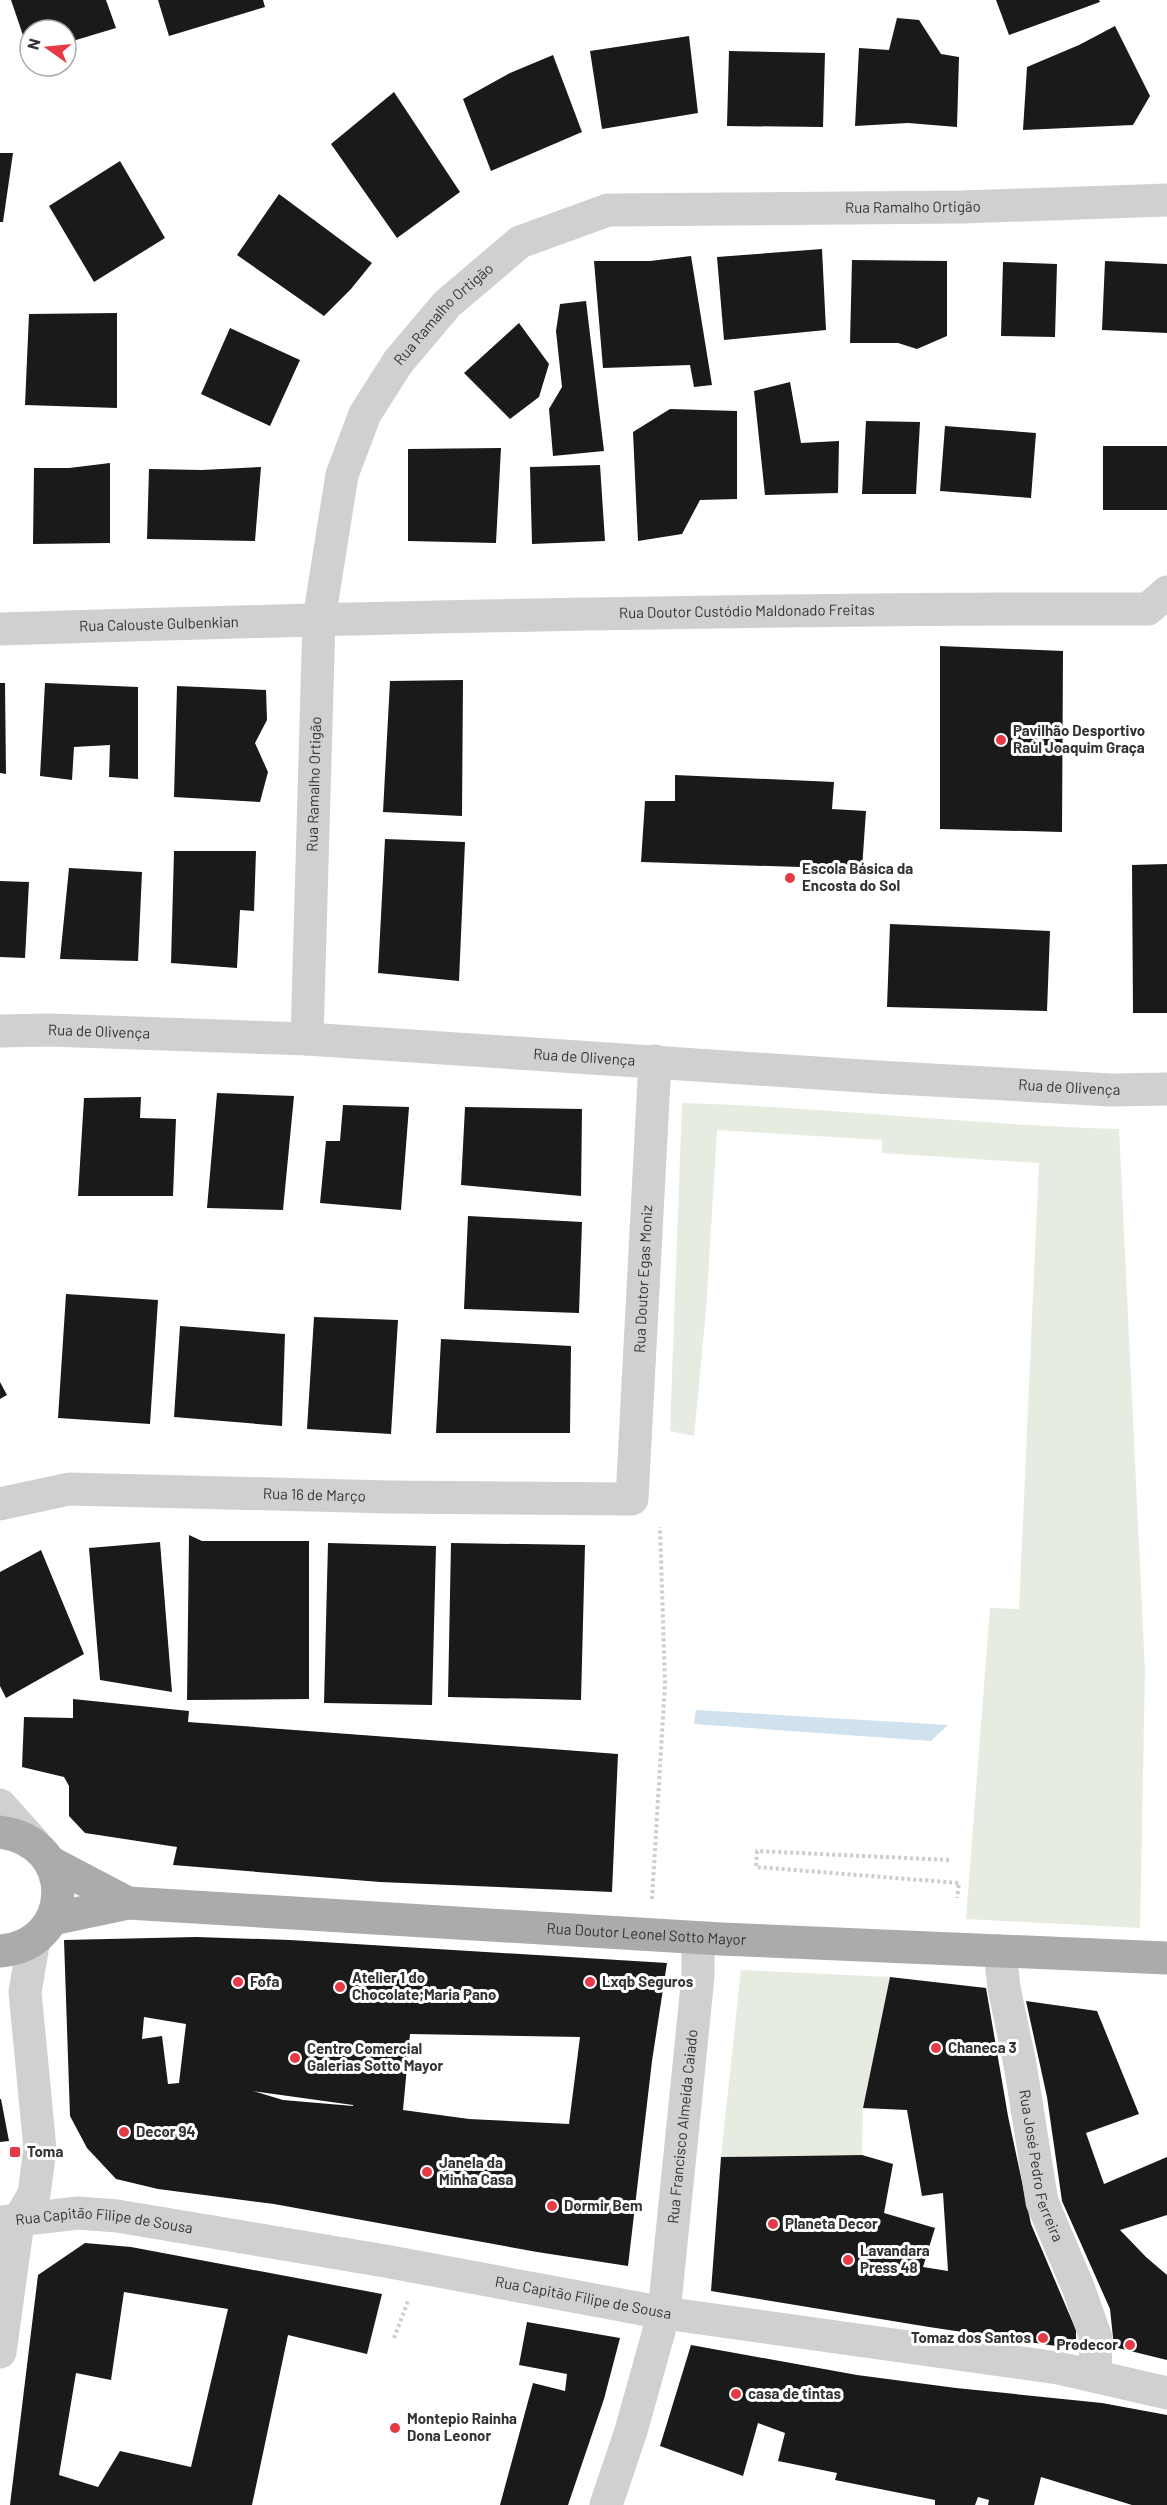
<svg xmlns="http://www.w3.org/2000/svg" width="1167" height="2505" viewBox="0 0 1167 2505" font-family="Barlow,sans-serif">
	<style>
		.green { fill: #e6ecdf }
		.water { fill: #cfe2ee }
		.building { fill: #1a1a1a; fill-rule: evenodd }
		.lines { fill: none; stroke-linecap: round; stroke-linejoin: round }
		.path { stroke: #cdcdcd; stroke-width: 4; stroke-dasharray: 3 3; stroke-linecap: butt }
		.minor { stroke: #d0d0d0; stroke-width: 33 }
		.major { stroke: #ababab; stroke-width: 33 }
		.poi-dot { fill: #e63946; stroke: #fff; stroke-width: 2 }
		.labels { text-anchor: middle; stroke-width: 6; stroke-linejoin: round; paint-order: stroke }
		.street-label { font-size: 15px; fill: #333; stroke: #fff }
		.poi-label { font-size: 15px; font-weight: bold; fill: #333; stroke: #fff; text-anchor: start }
	</style>
	<rect width="100%" height="100%" fill="#fff"/>
	<!-- green -->
	<path class="green" d="M682 1103C828 1107 973 1125 1119 1129L1145 1670 1140 1928 966 1919 990 1608 1019 1609 1039 1163 882 1153V1140L717 1130 706 1310 694 1436 670 1431Z
		M741 1970 890 1977 863 2108 862 2155 721 2157Z"/>
	<!-- water -->
	<path class="water" d="M696 1710 948 1725 931 1741 694 1724Z"/>
	<!-- building -->
	<path class="building" d="M11 0H106L116 28 66 43V30H30V56Z
		M158 0H263L265 7 169 36Z
		M996 0H1099L1100 2 1009 35Z
		M897 18 919 20 941 54 959 57 957 127 908 123 855 126 859 48 889 50Z
		M1115 26 1150 96 1133 125 1023 130 1027 67 1079 45Z
		M689 36 698 113 602 129 590 51Z
		M729 51 825 53 823 127 727 126Z
		M553 55 582 132 491 171 463 99 510 73Z
		M394 92 460 192 397 238 331 144Z
		M0 153H13L3 222H0Z
		M120 161 165 238 94 282 49 206Z
		M279 194 372 263 351 289 324 316 237 255Z
		M822 249 826 330 724 340 717 257Z
		M691 256 712 385 694 387 690 365 603 368 594 261H650Z
		M852 260 947 261V336L917 349 898 343H850Z
		M1105 261 1167 264V333L1102 330Z
		M1003 262 1057 264 1055 337 1001 336Z
		M586 301 604 451 553 456 549 409 562 387 556 331 560 304Z
		M117 313V408L25 405 29 314Z
		M519 323 549 364 539 397 510 419 464 373Z
		M230 328 300 360 270 426 201 394Z
		M790 382 801 443 839 441 838 493 765 495 754 391Z
		M670 409 737 411V499L700 500 682 534 638 541 633 432Z
		M866 421 920 422 916 494H862Z
		M945 426 1036 433 1031 498 940 491Z
		M1103 446H1167V510H1103Z
		M501 448 496 543 408 541V449Z
		M110 463V543L33 544 34 468H69Z
		M600 465 605 541 532 544 530 467Z
		M261 467 255 541 147 539 149 469 202 470Z
		M940 646 1063 651 1062 832 940 829Z
		M463 680 462 816 383 812 390 681Z
		M0 683H5L6 774 0 773Z
		M45 683 138 687V779L109 777 110 745 74 747 72 780 40 776Z
		M177 686 266 690 267 720 255 743 268 772 260 802 174 797Z
		M675 775 834 782 832 809 866 811 862 869 641 862 645 801H675Z
		M385 839 465 842 459 981 378 973Z
		M174 851H256L254 911 240 910 237 968 171 963Z
		M1167 864V1013H1133L1132 865Z
		M69 868 142 872 138 961 60 959Z
		M0 881 29 882 25 958 0 957Z
		M890 924 1050 931 1047 1011 887 1007Z
		M217 1093 294 1096 283 1210 207 1208Z
		M141 1097 140 1118 176 1119 173 1196H78L84 1098Z
		M343 1105 409 1107 401 1210 320 1203 326 1141H340Z
		M465 1107 582 1109 581 1196 461 1185Z
		M468 1216 582 1222 579 1313 464 1309Z
		M66 1294 158 1300 150 1424 58 1418Z
		M314 1317 398 1320 391 1434 307 1429Z
		M180 1326 285 1334 282 1426 174 1417Z
		M441 1339 571 1346 570 1433H436Z
		M0 1382 7 1395 0 1399Z
		M189 1535 202 1541H309V1699L187 1700Z
		M160 1542 172 1692 100 1680 89 1548Z
		M328 1543 436 1546 432 1705 324 1703Z
		M451 1543 585 1545 581 1700 448 1697Z
		M41 1550 84 1654 6 1698 0 1686V1572Z
		M73 1699 189 1711 188 1722 618 1754 612 1892 380 1882 173 1865 177 1847 85 1833 69 1816V1786L64 1777 22 1767 24 1717 73 1718Z
		M196 1937 290 1940 667 1963 652 2061 628 2266 537 2252 274 2204 158 2189 116 2179 87 2148 70 2116 64 1940ZM144 2017 186 2024 179 2083 168 2084 162 2036 142 2039ZM410 2034 580 2037 569 2124 469 2119 403 2110ZM253 2091 353 2105V2106L283 2100Z
		M890 1977 986 1988 1008 2116 1031 2224 1076 2330V2349L929 2327 711 2291 721 2157 862 2155 893 2164 884 2213 935 2228 923 2267 948 2271 943 2193 922 2196 907 2110 863 2108Z
		M1026 2001 1097 2011 1139 2114 1086 2133 1104 2184 1167 2157V2215L1120 2230 1146 2257 1167 2275V2360L1114 2347 1110 2309 1062 2201 1047 2097Z
		M0 2099H1L9 2141 0 2142Z
		M85 2243 131 2247 382 2294 367 2354 288 2335 252 2505H10L38 2275ZM124 2292 228 2309 191 2467 120 2451 98 2487 59 2475 76 2373 111 2380Z
		M527 2322 620 2338 604 2399 568 2505H500L533 2383 565 2391 567 2374 519 2365Z
		M691 2345 857 2375 956 2388 1102 2403 1167 2415V2505H1132L1041 2477 1034 2505H988L989 2500 978 2497 975 2505H935V2500L835 2480 837 2473 778 2461 785 2433 758 2423 743 2476 660 2446Z"/>
	<g class="lines">
		<!-- path -->
		<path class="path" d="M949 1860 757 1851 756 1867 959 1883 957 1898
			M652 1899 665 1684 660 1527
			M394 2338 408 2301"/>
		<!-- minor -->
		<g class="minor">
			<path id="s1" d="M0 629C383 617 766 608 1148 609L1167 592"/>
			<path id="s2" d="M0 1031 50 1030 307 1039 877 1077 1111 1090 1167 1089"/>
			<path id="s3" d="M307 1039 319 619 342 475 365 414 398 362 447 304 520 242 608 210 962 207 1167 200"/>
			<path id="s4" d="M0 1504 69 1489 390 1497 632 1499 655 1061"/>
			<path d="M0 1805 34 1843"/>
			<path id="s5" d="M1000 1951 1004 1988 1020 2064 1042 2202 1078 2287 1096 2338 1095 2376"/>
			<path id="s6" d="M0 2222 78 2213 117 2216 385 2261 664 2313 1058 2368 1167 2393"/>
			<path d="M0 2352 18 2222 34 2194 40 2149 25 1992 34 1939"/>
			<path id="s7" d="M606 2505 631 2431 664 2313 698 1976V1938"/>
		</g>
		<!-- major -->
		<g class="major">
			<path d="M0 1832C79 1842 75 1946 0 1951"/>
			<path d="M50 1862 128 1903"/>
			<path id="s8" d="M52 1919 128 1903 721 1939 1167 1958"/>
		</g>
	</g>
	<!-- markers -->
	<g class="poi-dot">
		<circle cx="1001" cy="740" r="6"/>
		<circle cx="790" cy="878" r="6"/>
		<circle cx="238" cy="1982" r="6"/>
		<circle cx="590" cy="1982" r="6"/>
		<circle cx="340" cy="1987" r="6"/>
		<circle cx="936" cy="2048" r="6"/>
		<circle cx="295" cy="2058" r="6"/>
		<circle cx="124" cy="2132" r="6"/>
		<rect x="9" y="2146" width="12" height="12" rx="3"/>
		<circle cx="427" cy="2172" r="6"/>
		<circle cx="552" cy="2206" r="6"/>
		<circle cx="773" cy="2224" r="6"/>
		<circle cx="848" cy="2260" r="6"/>
		<circle cx="1043" cy="2338" r="6"/>
		<circle cx="1130" cy="2345" r="6"/>
		<circle cx="736" cy="2394" r="6"/>
		<circle cx="395" cy="2428" r="6"/>
	</g>
	<g class="labels">
		<!-- street labels -->
		<g class="street-label">
			<text dy="5" stroke="none"><textPath href="#s3" startOffset="1263">Rua Ramalho Ortigão</textPath></text>
			<text dy="5" stroke="none"><textPath href="#s3" startOffset="759">Rua Ramalho Ortigão</textPath></text>
			<text dy="5" stroke="none"><textPath href="#s1" startOffset="747">Rua Doutor Custódio Maldonado Freitas</textPath></text>
			<text dy="5" stroke="none"><textPath href="#s1" startOffset="159">Rua Calouste Gulbenkian</textPath></text>
			<text dy="5" stroke="none"><textPath href="#s3" startOffset="255">Rua Ramalho Ortigão</textPath></text>
			<text dy="5" stroke="none"><textPath href="#s2" startOffset="99">Rua de Olivença</textPath></text>
			<text dy="5" stroke="none"><textPath href="#s2" startOffset="585">Rua de Olivença</textPath></text>
			<text dy="5" stroke="none"><textPath href="#s2" startOffset="1071">Rua de Olivença</textPath></text>
			<text dy="5" stroke="none"><textPath href="#s4" startOffset="854">Rua Doutor Egas Moniz</textPath></text>
			<text dy="5" stroke="none"><textPath href="#s4" startOffset="316">Rua 16 de Março</textPath></text>
			<text dy="5" stroke="none"><textPath href="#s8" startOffset="597">Rua Doutor Leonel Sotto Mayor</textPath></text>
			<text dy="5" stroke="none"><textPath href="#s7" startOffset="388">Rua Francisco Almeida Caiado</textPath></text>
			<text dy="5" stroke="none"><textPath href="#s5" startOffset="219">Rua José Pedro Ferreira</textPath></text>
			<text dy="5" stroke="none"><textPath href="#s6" startOffset="105">Rua Capitão Filipe de Sousa</textPath></text>
			<text dy="5" stroke="none"><textPath href="#s6" startOffset="591">Rua Capitão Filipe de Sousa</textPath></text>
		</g>
		<!-- poi labels -->
		<g class="poi-label">
			<text x="1013" y="736">Pavilhão Desportivo<tspan x="1013" dy="17">Raúl Joaquim Graça</tspan></text>
			<text x="802" y="874">Escola Básica da<tspan x="802" dy="17">Encosta do Sol</tspan></text>
			<text x="352" y="1983">Atelier 1 do<tspan x="352" dy="17">Chocolate;Maria Pano</tspan></text>
			<text x="250" y="1987">Fofa</text>
			<text x="602" y="1987">Lxqb Seguros</text>
			<text x="948" y="2053">Chaneca 3</text>
			<text x="307" y="2054">Centro Comercial<tspan x="307" dy="17">Galerias Sotto Mayor</tspan></text>
			<text x="136" y="2137">Decor 94</text>
			<text x="27" y="2157">Toma</text>
			<text x="439" y="2168">Janela da<tspan x="439" dy="17">Minha Casa</tspan></text>
			<text x="564" y="2211">Dormir Bem</text>
			<text x="785" y="2229">Planeta Decor</text>
			<text x="860" y="2256">Lavandara<tspan x="860" dy="17">Press 48</tspan></text>
			<text x="1031" y="2343" text-anchor="end">Tomaz dos Santos</text>
			<text x="1118" y="2350" text-anchor="end">Prodecor</text>
			<text x="748" y="2399">casa de tintas</text>
			<text x="407" y="2424">Montepio Rainha<tspan x="407" dy="17">Dona Leonor</tspan></text>
		</g>
	</g>
	<!-- north arrow -->
	<g transform="translate(48 48) rotate(285)"><circle r="28" fill="#ffffff" stroke="#adadad" stroke-width="1.5"/>
	<path d="M0-4.5L10 22L0 15L-10 22Z" fill="#e63946"/>
	<text y="-9" font-size="16" font-weight="bold" text-anchor="middle" fill="#333333">N</text>
	</g>
</svg>
